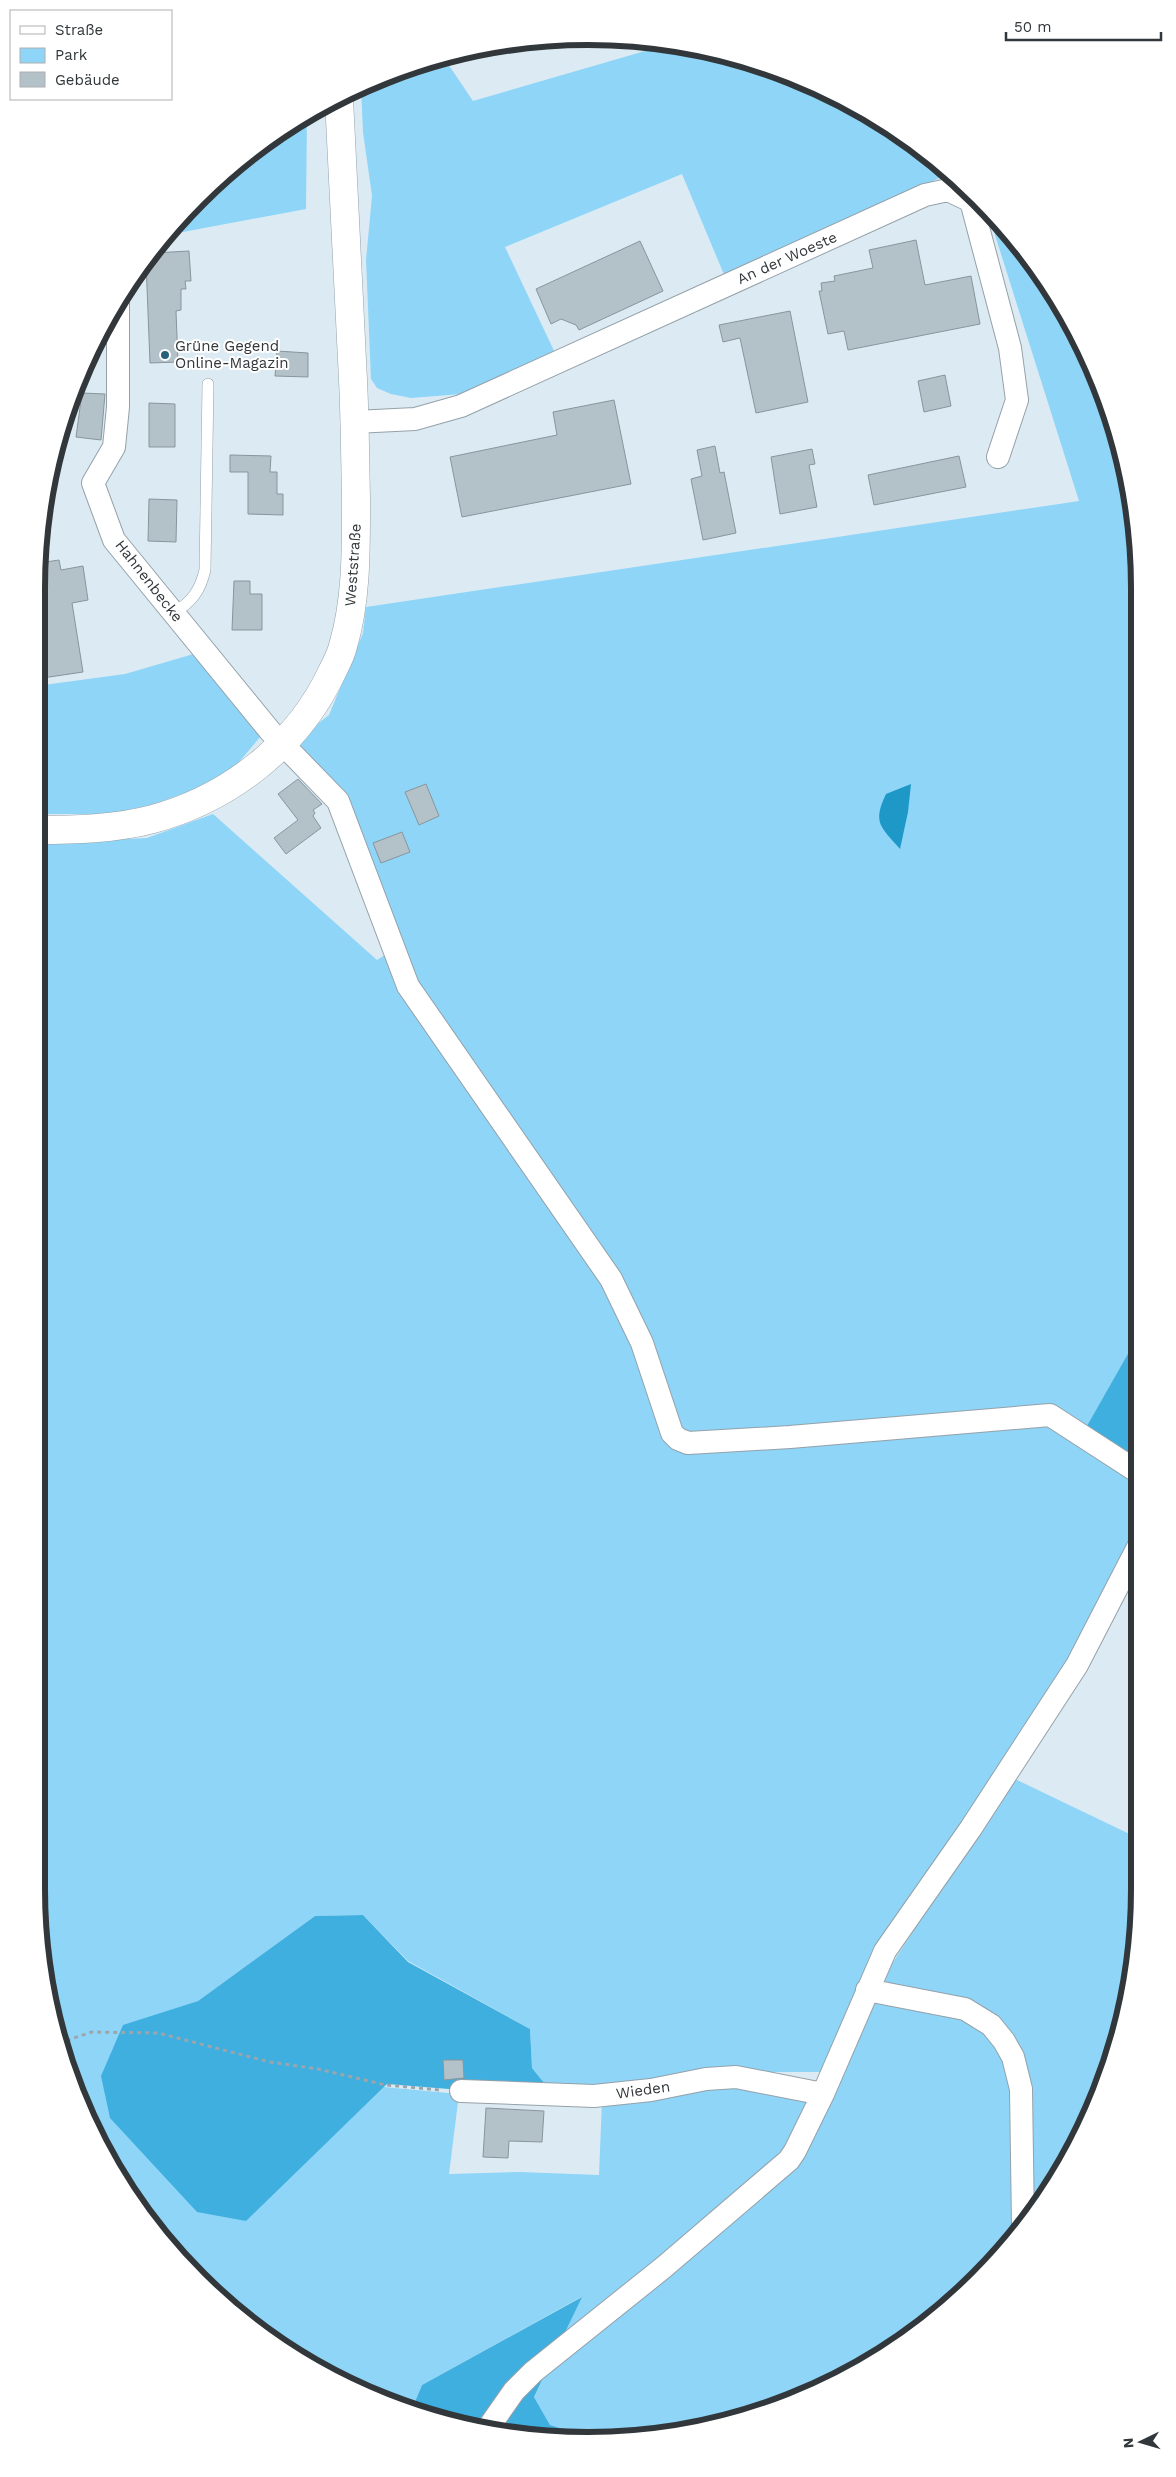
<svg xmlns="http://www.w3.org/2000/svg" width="1176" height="2477" viewBox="0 0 1176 2477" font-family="'Work Sans',sans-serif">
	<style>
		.green { fill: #8fd5f8 }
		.forest { fill: #3fafdf }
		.water { fill: #1d98c7 }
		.building { fill: #b3c1c9; stroke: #88959d }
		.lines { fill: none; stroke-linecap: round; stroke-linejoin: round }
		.lane-casing { stroke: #94a1a9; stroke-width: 12 }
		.street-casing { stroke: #94a1a9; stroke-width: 24 }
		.secondary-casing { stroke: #94a1a9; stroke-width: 29 }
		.path { stroke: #9aa6ac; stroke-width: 3; stroke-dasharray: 4 4; stroke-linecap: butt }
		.lane { stroke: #fff; stroke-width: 11 }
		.street { stroke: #fff; stroke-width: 22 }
		.secondary { stroke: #fff; stroke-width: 28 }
		.poi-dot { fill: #28617a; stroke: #fff; stroke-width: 2 }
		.labels { text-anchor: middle; stroke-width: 4; stroke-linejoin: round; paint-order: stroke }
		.street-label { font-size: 15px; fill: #31373a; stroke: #fff }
		.poi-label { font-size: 15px; fill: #31373a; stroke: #fff; text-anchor: start }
		.rim { fill: none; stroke: #31373a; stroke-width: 6 }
	</style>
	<rect width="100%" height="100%" fill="#dcebf3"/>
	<!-- green -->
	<path class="green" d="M669 44 696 47 799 78 924 150 948 174 725 277 682 174 505 247 556 355 461 394 411 398 391 394 377 388 371 379 366 260 372 196 363 132 361 87 377 78 444 58 473 101Z
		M307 115 306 209 167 235 198 198 282 129Z
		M989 216 1026 252 1098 377 1135 516 1138 1336 1084 1431 1051 1410 683 1437 648 1340 415 983 341 799 293 743 329 715 363 633 366 607 1079 501Z
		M197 653 261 736 239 762 213 783 151 805 109 814H36V686L125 674Z
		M213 814 377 960 391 951 602 1284 638 1347 660 1435 677 1449 1048 1421 1138 1477 1139 1535 1068 1663 821 2072H750L549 2089 532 2068 530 2029 408 1961 363 1915 315 1916 198 2001 123 2026 245 2221 384 2087 459 2094 449 2174 520 2172 599 2175 602 2100 737 2087 817 2096 792 2150 553 2359 581 2297 422 2385 412 2409 377 2399 282 2348 224 2304 150 2225 110 2165 66 2067 47 1996 36 1889V844L147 838Z
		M1013 1778 1140 1839V1889L1129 1997 1098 2100 1047 2195 1026 2223 1023 2071 995 2020 875 1990Z
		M872 1996 937 2007 988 2029 1016 2074 1020 2230 1003 2253 924 2327 832 2384 765 2412 660 2436 593 2438 550 2425 534 2397 544 2377 797 2157Z"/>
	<!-- forest -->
	<path class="forest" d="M1138 1336V1468L1084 1431Z
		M363 1915 408 1962 530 2029 532 2068 549 2089 461 2090 387 2084 246 2221 197 2212 110 2118 101 2076 123 2025 198 2001 315 1916Z
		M582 2297 534 2397 550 2425 593 2438 552 2440 480 2430 412 2409 422 2385Z"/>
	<!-- water -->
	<path class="water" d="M911 784 908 812 900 849C881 827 872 823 886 794Z"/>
	<!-- building -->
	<path class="building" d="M916 240 925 285 971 276 980 324 848 350 844 331 828 334 819 291H822L821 283 835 281 834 276 873 268 869 250Z
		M640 241 663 291 579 330 576 325 561 319 551 324 536 289Z
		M189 251 191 281H185L186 289H181V310L176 311 178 362 150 363 146 262 153 253Z
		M790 311 808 402 756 413 740 338 723 342 719 325Z
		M277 351 308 353V377L275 376Z
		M945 375 951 406 924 412 918 381Z
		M82 393 105 394 101 440 76 437Z
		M614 400 631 484 462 517 450 457 557 435 553 412Z
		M149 403 175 404V447H149Z
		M715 446 720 473 724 472 736 533 703 540 691 479 702 476 697 450Z
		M812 449 815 464 809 465 817 507 780 514 771 457Z
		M230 455 271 456 270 472H277V494H283V515L248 514V472H230Z
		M959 456 966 487 874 505 868 475Z
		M149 499 177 500 176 542 148 541Z
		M59 560 61 570 83 566 88 600 72 603 83 672 36 679V588L39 563Z
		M234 581H250V594H262V630H232Z
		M298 779 322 804 313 810 315 813 313 816 321 828 286 854 274 838 298 820 278 794Z
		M426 784 439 816 419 825 405 792Z
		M402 832 410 852 381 863 373 843Z
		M443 2060H463L464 2078 444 2080Z
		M486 2108 544 2111 542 2142 509 2141 508 2158 483 2157Z"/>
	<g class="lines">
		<defs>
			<path id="lane" d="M173 613C192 602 200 591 205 570L208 384"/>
			<path id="street" d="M118 303V407L114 447 93 483 114 540 270 731 338 801 408 986 611 1279 642 1343 672 1433 678 1439 688 1443 790 1437 1050 1415 1138 1472
				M355 422 415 419 461 406 925 195 948 190 971 201 1010 348 1017 400 998 457
				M867 1990 965 2009 991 2025 1004 2041 1013 2057 1021 2089 1023 2226
				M461 2091 594 2096 651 2090 706 2079 736 2077 823 2094
				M486 2431 514 2391 533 2372 664 2267 789 2160 795 2151 823 2094 885 1951 971 1828 1077 1665 1139 1545"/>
			<path id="secondary" d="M36 830C74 830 116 829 153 819 230 798 298 745 332 672 336 664 341 655 343 646 357 599 356 547 356 497 355 458 355 419 353 380 348 286 343 192 339 99"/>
		</defs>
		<!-- lane casing -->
		<use href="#lane" class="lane-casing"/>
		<!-- street casing -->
		<use href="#street" class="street-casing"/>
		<!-- secondary casing -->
		<use href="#secondary" class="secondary-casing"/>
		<!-- path -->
		<path class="path" d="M59 2043 92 2032 158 2033 270 2062 318 2069 386 2085 440 2090"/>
		<!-- lane -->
		<use href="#lane" class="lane"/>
		<!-- street -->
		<use href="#street" class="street"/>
		<!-- secondary -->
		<use href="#secondary" class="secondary"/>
	</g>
	<!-- markers -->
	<circle class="poi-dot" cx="165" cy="355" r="5"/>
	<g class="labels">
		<!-- street labels -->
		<g class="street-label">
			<text transform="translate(787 258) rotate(-24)" y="5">An der Woeste</text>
			<text transform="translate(353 565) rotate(-86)" y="5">Weststraße</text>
			<text transform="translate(149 581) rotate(52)" y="5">Hahnenbecke</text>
			<text transform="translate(643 2090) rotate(-8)" y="5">Wieden</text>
		</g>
		<!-- poi labels -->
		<g class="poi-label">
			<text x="175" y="351">Grüne Gegend<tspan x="175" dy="17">Online-Magazin</tspan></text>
		</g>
	</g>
	<!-- crop -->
	<path d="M0 0H1176V2477H0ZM588 45H588A543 543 0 0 1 1131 588V1889A543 543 0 0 1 588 2432H588A543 543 0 0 1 45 1889V588A543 543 0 0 1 588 45Z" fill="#fff" fill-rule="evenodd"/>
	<path class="rim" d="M588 45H588A543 543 0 0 1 1131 588V1889A543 543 0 0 1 588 2432H588A543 543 0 0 1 45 1889V588A543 543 0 0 1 588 45Z"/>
	<!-- legend -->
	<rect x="10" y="10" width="162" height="90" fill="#ffffff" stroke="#adafb0"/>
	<rect x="20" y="26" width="25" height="8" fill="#ffffff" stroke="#adafb0"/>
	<text x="55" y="35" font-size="15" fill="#31373a">Straße</text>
	<rect x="20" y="48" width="25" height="15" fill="#8fd5f8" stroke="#adafb0"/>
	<text x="55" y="60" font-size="15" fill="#31373a">Park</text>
	<rect x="20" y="72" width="25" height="15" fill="#b3c1c9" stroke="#adafb0"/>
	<text x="55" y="85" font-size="15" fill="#31373a">Gebäude</text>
	<!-- north arrow -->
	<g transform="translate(1141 2442) rotate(265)" stroke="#ffffff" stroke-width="4" paint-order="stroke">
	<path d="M0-4L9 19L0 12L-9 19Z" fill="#31373a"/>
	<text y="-8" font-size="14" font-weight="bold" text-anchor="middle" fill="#31373a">N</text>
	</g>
	<!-- scale -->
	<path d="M1006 32v8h155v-8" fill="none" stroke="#31373a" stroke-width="2.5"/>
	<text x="1014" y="32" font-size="15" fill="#31373a" stroke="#ffffff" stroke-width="4" paint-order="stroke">50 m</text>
</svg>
